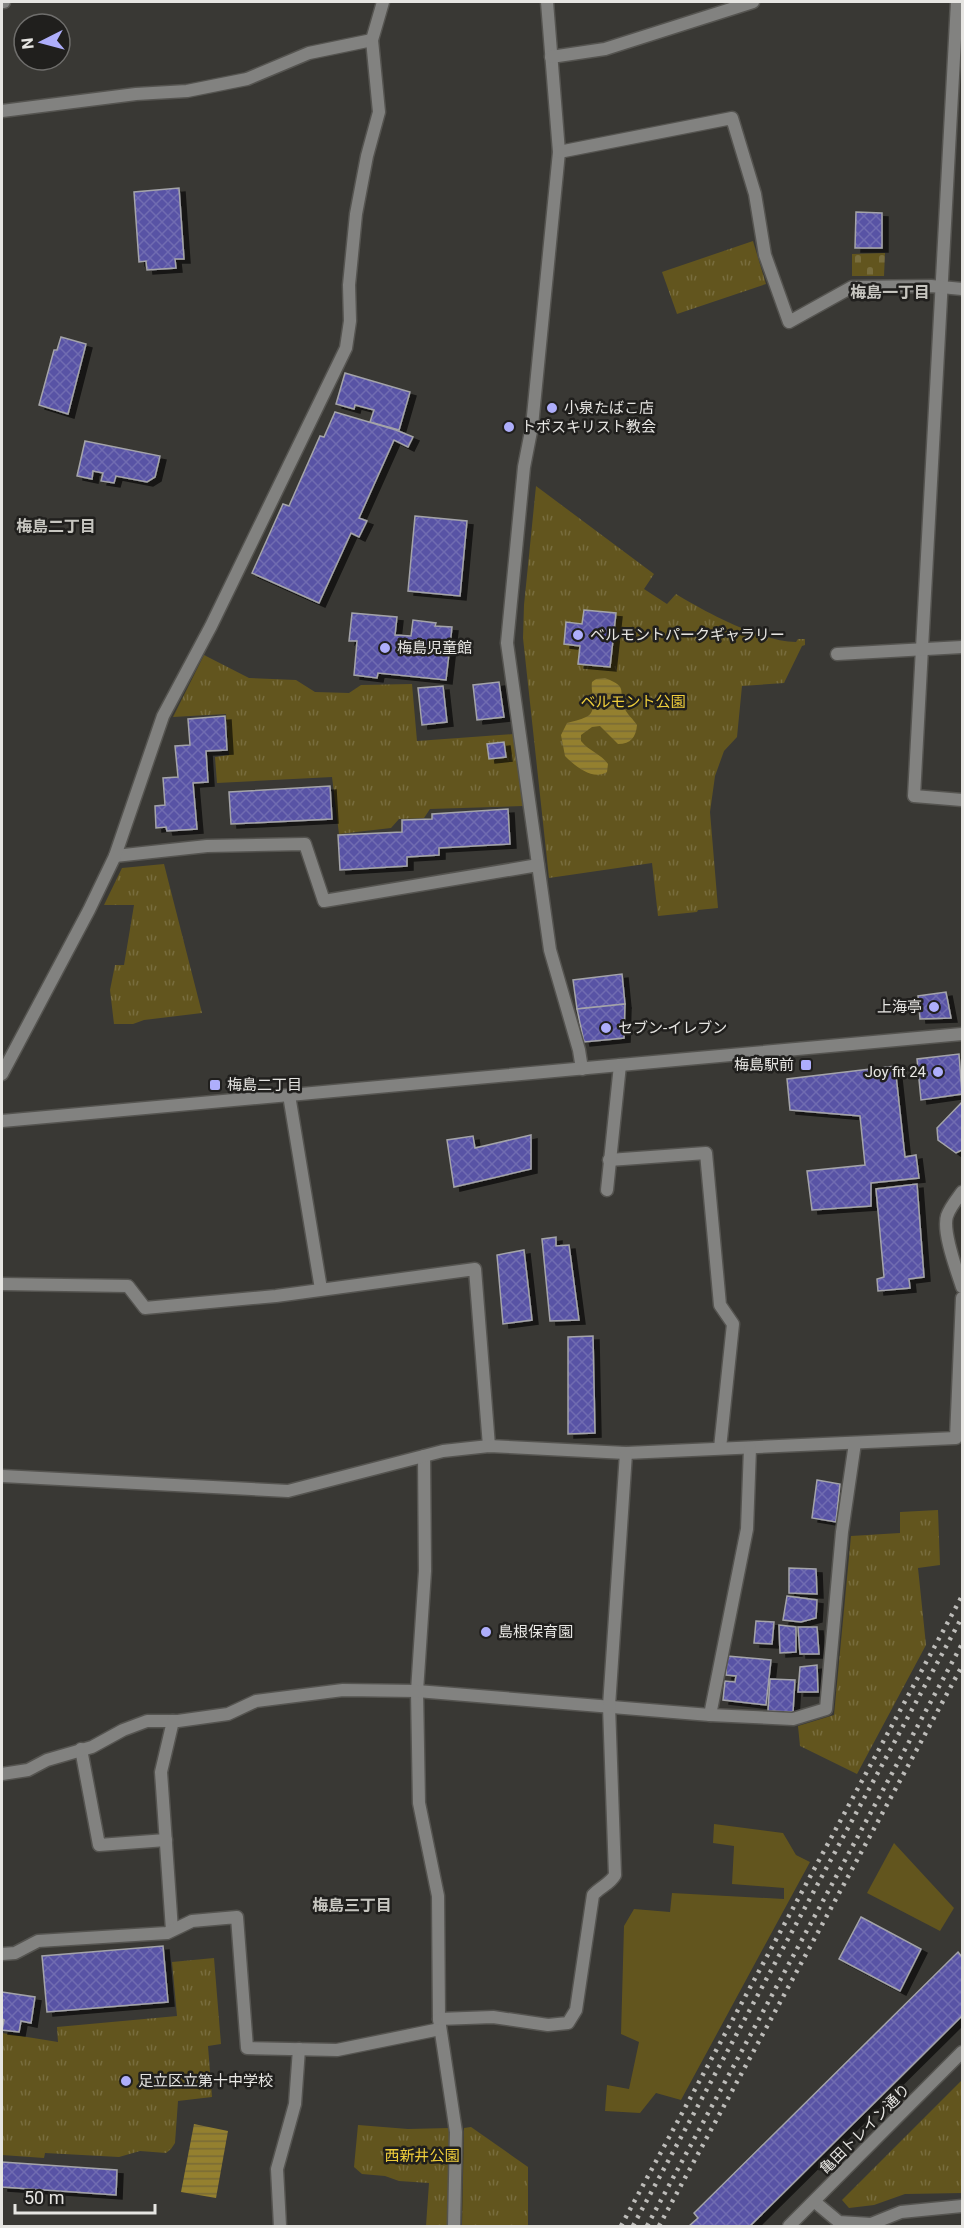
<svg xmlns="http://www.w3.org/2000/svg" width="964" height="2228" font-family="Roboto,'Noto Sans JP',sans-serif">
<defs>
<pattern id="cemetery-stones" width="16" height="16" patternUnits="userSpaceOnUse" patternTransform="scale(1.5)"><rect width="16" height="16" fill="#62551e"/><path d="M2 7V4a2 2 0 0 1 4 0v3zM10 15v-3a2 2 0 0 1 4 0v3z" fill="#786d3e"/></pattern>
<pattern id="park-tufts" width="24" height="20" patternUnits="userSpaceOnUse" patternTransform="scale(1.5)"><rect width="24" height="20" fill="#62551e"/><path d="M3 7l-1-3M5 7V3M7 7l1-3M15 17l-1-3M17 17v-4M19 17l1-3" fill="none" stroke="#786d3e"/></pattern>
<pattern id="water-rules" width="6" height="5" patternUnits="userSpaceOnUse" patternTransform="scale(1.5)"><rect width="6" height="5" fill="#94802f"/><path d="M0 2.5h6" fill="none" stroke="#786b36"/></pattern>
<pattern id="building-cross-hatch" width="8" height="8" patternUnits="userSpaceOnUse" patternTransform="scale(1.5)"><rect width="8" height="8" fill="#5853a5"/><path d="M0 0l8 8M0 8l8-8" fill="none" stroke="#706cb1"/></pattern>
<filter id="shadow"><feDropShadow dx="6" dy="4" stdDeviation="0" flood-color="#0009"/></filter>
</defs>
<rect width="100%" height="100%" fill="#393834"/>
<g fill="#62551e">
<path d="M 714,1824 L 783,1833 L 796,1855 L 810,1862 L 681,2100 L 656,2093 L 640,2113 L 605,2111 L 607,2085 L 629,2089 L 639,2042 L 621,2034 L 624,1926 L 634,1909 L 670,1912 L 672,1893 L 784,1899 L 784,1888 L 732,1884 L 734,1846 L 713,1843 Z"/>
<path d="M 894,1843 L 954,1908 L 940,1931 L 867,1893 Z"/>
</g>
<path fill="url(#cemetery-stones)" d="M 885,253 L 884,276 L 852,276 L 852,254 Z"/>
<g fill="url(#park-tufts)">
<path d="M 753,241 L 766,284 L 677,314 L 662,272 Z"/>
<path d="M 536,486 L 654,574 L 644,589 L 667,604 L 676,594 C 707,613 760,641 796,642 L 798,639 L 805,639 L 805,645 L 802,646 L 784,683 L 742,686 L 737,737 L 724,751 L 715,776 L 710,812 L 718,908 L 698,910 L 697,912 L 658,916 L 652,863 L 549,878 L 523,638 L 524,605 Z"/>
<path d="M 204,655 L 249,678 L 296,680 L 315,692 L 349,693 L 361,685 L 412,684 L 417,741 L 514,734 L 523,806 L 430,809 L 424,818 L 399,819 L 391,828 L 339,834 L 332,777 L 217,783 L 215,757 L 229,755 L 226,714 L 173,717 Z"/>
<path d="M 164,864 L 202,1013 L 144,1020 L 133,1024 L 114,1024 L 110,990 L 115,965 L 124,965 L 134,905 L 104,905 L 122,868 Z"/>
<path d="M 938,1510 L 940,1565 L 918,1568 L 926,1645 L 857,1774 L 800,1746 L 798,1726 L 834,1715 L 851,1536 L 900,1533 L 900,1512 Z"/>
<path d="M 214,1958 L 221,2044 L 208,2046 L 212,2097 L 178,2101 L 175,2143 L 171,2149 L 166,2153 L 140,2151 L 119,2157 L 45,2153 L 44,2158 L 2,2155 L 2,2033 L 58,2042 L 57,2027 L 177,2016 L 172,1962 Z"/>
<path d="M 962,2080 L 962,2193 L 905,2194 L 874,2205 L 849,2208 L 842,2200 Z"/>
<path d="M 358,2125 L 408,2129 L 450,2128 L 447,2226 L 426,2226 L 429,2183 L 399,2181 L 385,2176 L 362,2174 L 354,2167 Z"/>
<path d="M 471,2127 L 528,2167 L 528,2226 L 462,2226 L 464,2128 Z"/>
</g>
<g fill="url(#water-rules)">
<path d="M 605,678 C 631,688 616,691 625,709 C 627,714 633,719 637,725 C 636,737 631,744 618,744 L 600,726 L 592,727 L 581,735 L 581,741 C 589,751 601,754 608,764 L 607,772 C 593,781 575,766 565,756 L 561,735 L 567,723 C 573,721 580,720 586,717 C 599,711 590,693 592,682 L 596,679 Z"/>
<path d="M 194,2124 L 228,2131 L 216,2198 L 181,2192 Z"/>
</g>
<g fill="url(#building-cross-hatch)" stroke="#a4a4a9" stroke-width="1.5" filter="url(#shadow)">
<path d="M 179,188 L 184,259 L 175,259 L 176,268 L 147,270 L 146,261 L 139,262 L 134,192 Z"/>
<path d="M 856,212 L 882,213 L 882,248 L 855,248 Z"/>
<path d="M 61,337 L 86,344 L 68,414 L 39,405 L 54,350 L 57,350 Z"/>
<path d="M 345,373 L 410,392 L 399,430 L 370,422 L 374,410 L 355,405 L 354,409 L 336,404 Z"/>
<path d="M 335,412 L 396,430 L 413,437 L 408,447 L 394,440 L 359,518 L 367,521 L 359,537 L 351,533 L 319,603 L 252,573 L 283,504 L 289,506 L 320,436 L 324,437 Z"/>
<path d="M 85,441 L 160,456 L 155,477 L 147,482 L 116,476 L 114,483 L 101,481 L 103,473 L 93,471 L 92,479 L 77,476 Z"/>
<path d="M 415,516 L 467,521 L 460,596 L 408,591 Z"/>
<path d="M 584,610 L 616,613 L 610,667 L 578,664 L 580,646 L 564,644 L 566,622 L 582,624 Z"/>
<path d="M 352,613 L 397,617 L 395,635 L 411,636 L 413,620 L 436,623 L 435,626 L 452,627 L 446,680 L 378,673 L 377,678 L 354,675 L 357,641 L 349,641 Z"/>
<path d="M 499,682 L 504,717 L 477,720 L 473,685 Z"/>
<path d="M 443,686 L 447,722 L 422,725 L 418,688 Z"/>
<path d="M 225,716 L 227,750 L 206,751 L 208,782 L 193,783 L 197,829 L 167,831 L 166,827 L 156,828 L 155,806 L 165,805 L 163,778 L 178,777 L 175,746 L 190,745 L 188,719 Z"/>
<path d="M 504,742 L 506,757 L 489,759 L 487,744 Z"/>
<path d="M 330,786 L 332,819 L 231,824 L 229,792 Z"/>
<path d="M 508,809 L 510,844 L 439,848 L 439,855 L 407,857 L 407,866 L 340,870 L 338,835 L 402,832 L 402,820 L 432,819 L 432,814 Z"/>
<path d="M 622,974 L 625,1004 L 577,1009 L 573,980 Z"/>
<path d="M 946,992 L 951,1018 L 920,1019 L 918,996 Z"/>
<path d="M 625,1004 L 624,1038 L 584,1042 L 577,1009 Z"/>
<path d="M 959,1054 L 962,1094 L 921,1100 L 917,1059 Z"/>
<path d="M 895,1066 L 905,1157 L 916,1155 L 919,1178 L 871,1183 L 871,1206 L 812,1210 L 807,1171 L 865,1165 L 860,1116 L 790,1110 L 787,1079 Z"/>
<path d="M 962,1102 L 962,1150 L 956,1153 L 938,1140 L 937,1128 Z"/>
<path d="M 531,1135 L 531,1169 L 454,1187 L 447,1140 L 473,1136 L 475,1148 Z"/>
<path d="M 917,1184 L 924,1277 L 909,1279 L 910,1288 L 878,1291 L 877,1279 L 884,1277 L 876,1189 Z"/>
<path d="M 556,1237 L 556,1246 L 569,1245 L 579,1320 L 550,1321 L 542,1239 Z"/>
<path d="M 524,1250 L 532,1320 L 503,1324 L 497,1255 Z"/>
<path d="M 593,1336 L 595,1433 L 568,1434 L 568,1337 Z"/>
<path d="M 817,1480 L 840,1484 L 836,1522 L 812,1518 Z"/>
<path d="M 789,1568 L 816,1569 L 817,1594 L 789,1593 Z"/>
<path d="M 787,1596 L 817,1600 L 816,1618 L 801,1622 L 783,1620 Z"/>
<path d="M 756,1621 L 774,1622 L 772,1644 L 754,1643 Z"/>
<path d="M 779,1625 L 796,1627 L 796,1652 L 780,1653 Z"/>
<path d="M 798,1627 L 817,1627 L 819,1654 L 800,1654 Z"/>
<path d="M 727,1656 L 771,1660 L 766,1705 L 723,1700 L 725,1681 L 735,1682 L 736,1676 L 726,1675 Z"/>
<path d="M 817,1665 L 818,1692 L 798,1692 L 800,1667 Z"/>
<path d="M 770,1679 L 795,1680 L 793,1712 L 768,1711 Z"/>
<path d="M 861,1917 L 921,1949 L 900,1991 L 839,1959 Z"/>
<path d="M 163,1946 L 168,2002 L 47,2012 L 42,1956 Z"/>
<path d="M 958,1952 L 962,1957 L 962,2016 L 750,2226 L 689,2226 L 698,2218 L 694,2213 Z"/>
<path d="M 2,1992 L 35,1997 L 31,2023 L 21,2021 L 19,2032 L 2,2030 L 4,2020 L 2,2019 Z"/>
<path d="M 2,2162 L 117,2170 L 116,2195 L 2,2187 Z"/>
</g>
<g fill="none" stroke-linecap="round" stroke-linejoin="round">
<g stroke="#555450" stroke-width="15">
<g id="minor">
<path d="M 2,2 L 4,2"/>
<path d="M 547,2 L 559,152 L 532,426 L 524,467 L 507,643 L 550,950 L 579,1050 L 582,1069"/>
<path d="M 957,2 L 914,796 L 962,800"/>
<path d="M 551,57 L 605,49 L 753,2"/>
<path d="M 2,111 L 136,94 L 187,91 L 247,79 L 309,53 L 372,40"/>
<path d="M 559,152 L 732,118 L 755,194 L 765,255 L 789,322 L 852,287 L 931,286 L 962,289"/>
<path d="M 837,654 L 962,647"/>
<path d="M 115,856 L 207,846 L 305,844 L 324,901 L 538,865"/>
<path d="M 2,1074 L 89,910 L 115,856 L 163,716 L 211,626 L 346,348 L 350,321 L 349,285 L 356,214 L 367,156 L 379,112 L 372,40 L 383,2"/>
<path d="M 289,1095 L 321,1289"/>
<path d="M 609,1160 L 706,1153 L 720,1305 L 733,1324 L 720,1448"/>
<path d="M 607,1190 L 620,1065"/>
<path d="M 962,1192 C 957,1199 950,1207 947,1216 C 942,1232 957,1271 962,1287"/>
<path d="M 2,1284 L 128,1286 L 145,1308 L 276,1296 L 475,1269 L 489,1446"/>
<path d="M 424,1456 L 425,1571 L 417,1691 L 419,1803 L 438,1896 L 439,2019 L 456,2132 L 454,2226"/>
<path d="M 2,1476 L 288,1491 L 443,1451 L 489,1446 L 626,1453 L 956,1438 L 962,1298"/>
<path d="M 710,1715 L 747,1529 L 750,1448"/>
<path d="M 81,1749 L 99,1845 L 166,1840"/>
<path d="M 2,1774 L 28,1770 L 47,1760 L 92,1747 L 123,1730 L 147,1721 L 178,1721 L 228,1714 L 256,1701 L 343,1690 L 417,1691 L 710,1715 L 793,1719 L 826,1709 L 842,1532 L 855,1443"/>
<path d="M 172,1930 L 161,1772 L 173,1721"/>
<path d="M 2,1954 L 15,1953 L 38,1941 L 167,1933 L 192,1921 L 237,1917 L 247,2048 L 337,2050 L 440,2029"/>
<path d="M 439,2019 L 493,2017 L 548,2025 L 568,2023 L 576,2010 L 593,1895 C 600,1887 610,1884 615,1875 L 609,1706 L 626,1453"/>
<path d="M 815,2202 L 839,2222 L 871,2224 L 901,2212 L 962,2206"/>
<path d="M 280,2226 L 277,2169 L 295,2104 L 299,2049"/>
</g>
</g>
<g stroke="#555450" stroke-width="15">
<g id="tertiary">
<path d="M 2,1121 L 962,1034"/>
<path d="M 789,2226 L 962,2052"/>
</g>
</g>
<use href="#minor" stroke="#828280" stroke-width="12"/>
<use href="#tertiary" stroke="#828280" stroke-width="12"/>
<g stroke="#bdbcb9" stroke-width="4.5" stroke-dasharray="3 6" stroke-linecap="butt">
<path d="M 621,2226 L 962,1596"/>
<path d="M 633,2226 L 962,1617"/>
<path d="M 647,2226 L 962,1644"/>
<path d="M 659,2226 L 962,1666"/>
</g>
</g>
<g fill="#aeaefb" stroke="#201f1d" stroke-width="2">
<circle cx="552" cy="408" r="6"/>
<circle cx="509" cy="427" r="6"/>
<circle cx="578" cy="635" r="6"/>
<circle cx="385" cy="648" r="6"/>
<circle cx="934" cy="1007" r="6"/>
<circle cx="606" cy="1028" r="6"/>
<rect x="800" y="1059" width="12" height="12" rx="3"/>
<circle cx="938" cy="1072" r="6"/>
<rect x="209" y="1079" width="12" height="12" rx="3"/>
<circle cx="486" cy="1632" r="6"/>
<circle cx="126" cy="2081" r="6"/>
</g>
<g text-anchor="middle" stroke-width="5" stroke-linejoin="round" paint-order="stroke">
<g font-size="15" fill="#e6e5e2" stroke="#201f1d" text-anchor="start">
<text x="564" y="413">小泉たばこ店</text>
<text x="521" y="432">トポスキリスト教会</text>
<text x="590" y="640">ベルモントパークギャラリー</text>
<text x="397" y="653">梅島児童館</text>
<text x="922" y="1012" text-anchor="end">上海亭</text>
<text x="618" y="1033">セブン-イレブン</text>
<text x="794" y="1070" text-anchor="end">梅島駅前</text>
<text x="926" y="1077" text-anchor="end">Joy fit 24</text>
<text x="227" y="1090">梅島二丁目</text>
<text x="498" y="1637">島根保育園</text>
<text x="138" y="2086">足立区立第十中学校</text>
</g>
<g font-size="15" fill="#efce3b" stroke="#201f1d">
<text x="633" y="707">ベルモント公園</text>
<text x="422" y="2161">西新井公園</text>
</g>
<g font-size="15" fill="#e6e5e2" stroke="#201f1d">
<text transform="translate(865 2129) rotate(-45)" y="5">亀田トレイン通り</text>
</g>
<g font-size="16" font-weight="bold" fill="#c7c6c0" stroke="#201f1d">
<text x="890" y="298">梅島一丁目</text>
<text x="56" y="532">梅島二丁目</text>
<text x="352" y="1911">梅島三丁目</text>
</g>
</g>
<rect width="964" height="2228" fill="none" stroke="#e6e5e2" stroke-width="6"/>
<g transform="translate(42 42) rotate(264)"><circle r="28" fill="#201f1d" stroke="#6f6e6c" stroke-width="1.5"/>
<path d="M0-4.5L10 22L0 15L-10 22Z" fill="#aeaefb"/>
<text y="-9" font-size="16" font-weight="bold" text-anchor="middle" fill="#e6e5e2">N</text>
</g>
<path d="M15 2204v9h140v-9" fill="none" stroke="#e6e5e2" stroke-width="3"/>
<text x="24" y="2204" font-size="18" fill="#e6e5e2" stroke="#201f1d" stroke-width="4.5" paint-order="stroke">50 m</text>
</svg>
